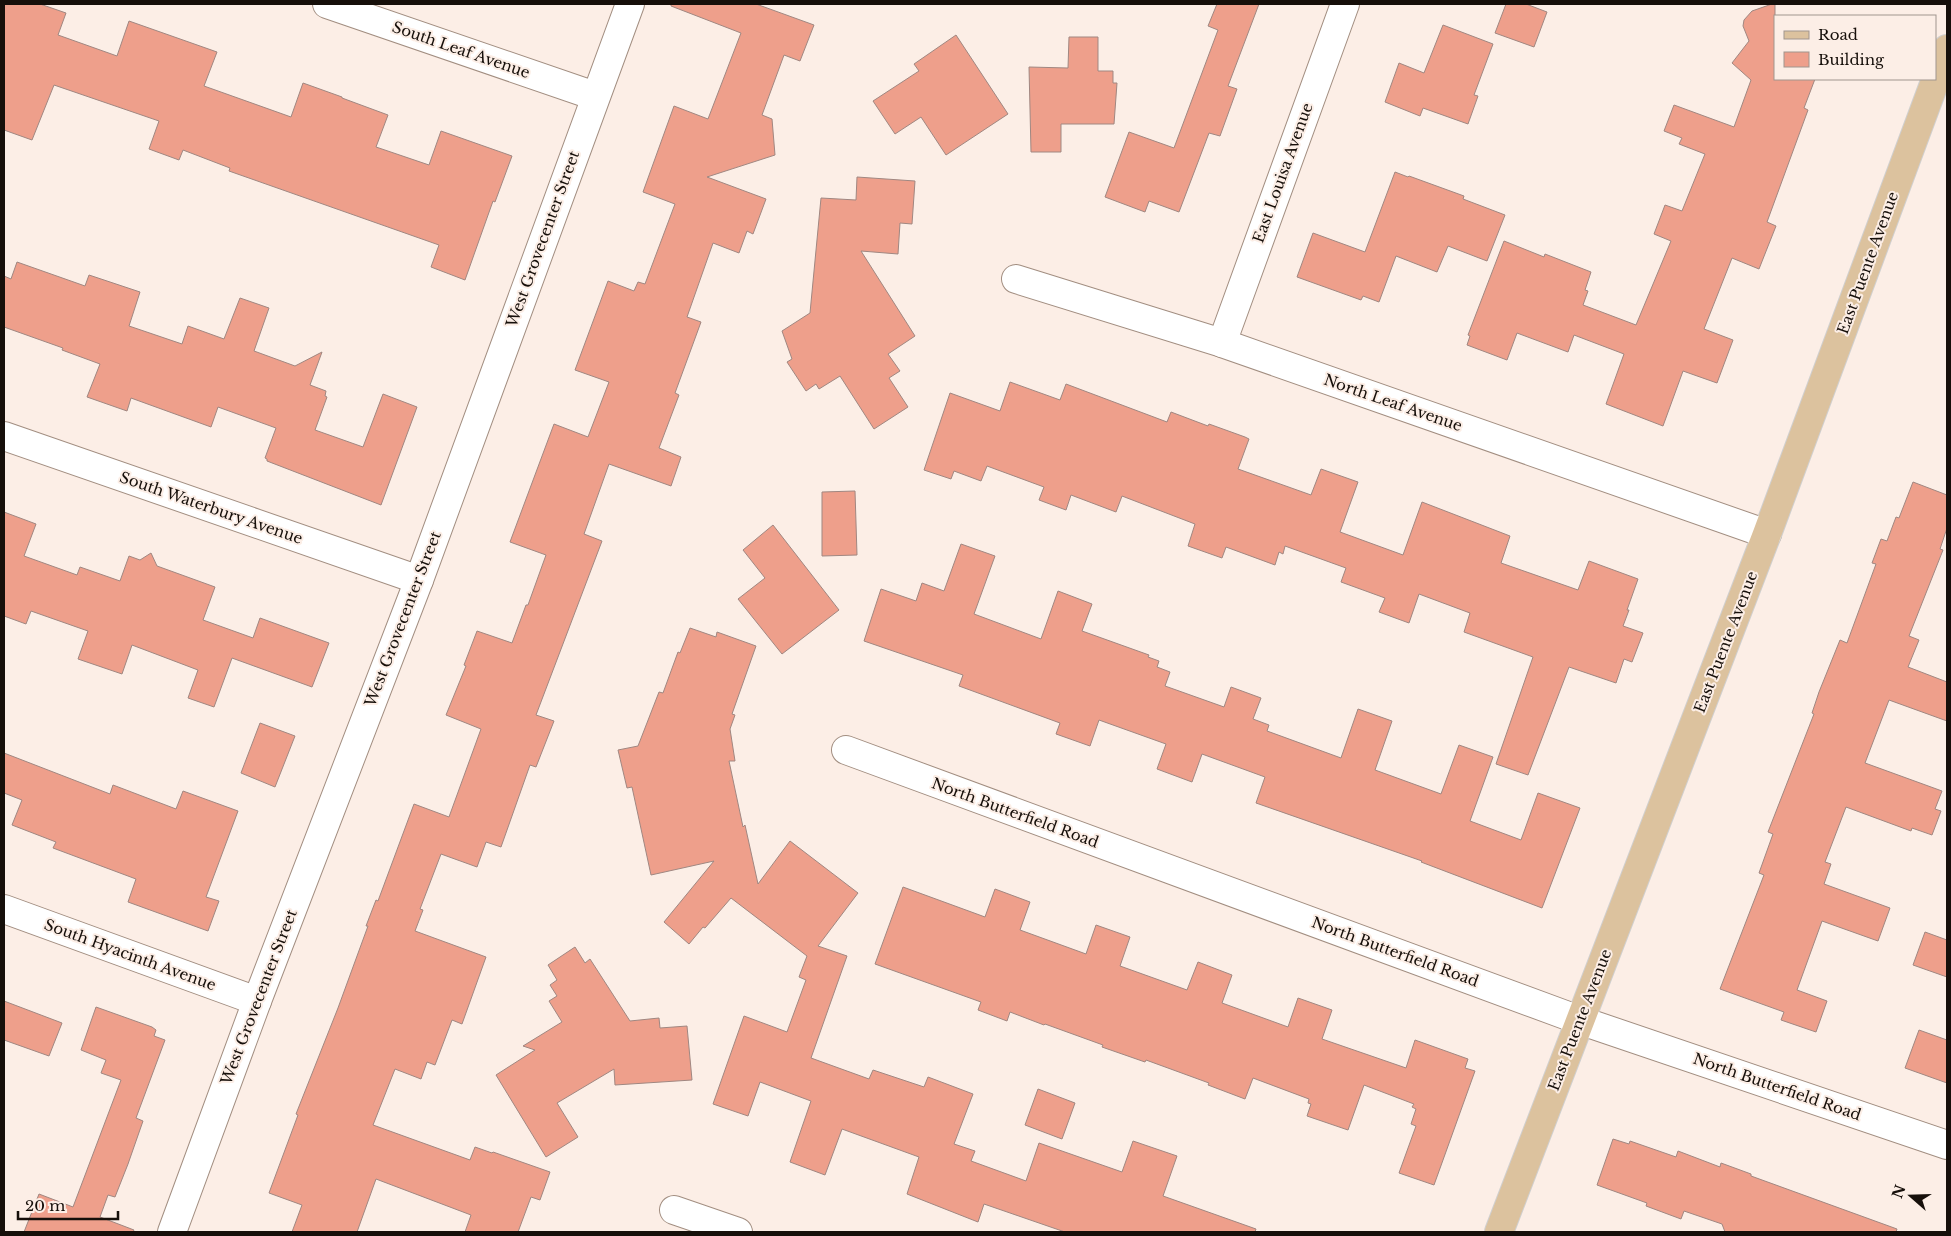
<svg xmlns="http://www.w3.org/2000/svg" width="1951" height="1236" font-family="'Libre Baskerville',serif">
<rect width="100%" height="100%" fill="#fceee6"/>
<g fill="#ee9f8b" stroke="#a08781">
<path d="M 4,4 L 40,4 L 66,13 L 58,35 L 117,56 L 129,21 L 217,52 L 204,86 L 291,117 L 303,83 L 342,97 L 342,98 L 388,115 L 376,147 L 429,165 L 441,131 L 512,156 L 495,202 L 493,201 L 465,280 L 431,267 L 439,245 L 229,171 L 230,168 L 183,150 L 179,160 L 149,149 L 159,121 L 54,85 L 32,140 L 4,130 Z"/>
<path d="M 671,4 L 756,4 L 814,25 L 800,61 L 784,55 L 762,115 L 772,119 L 775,155 L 707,177 L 766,199 L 753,234 L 747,231 L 739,253 L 713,243 L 687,317 L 701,322 L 675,393 L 679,395 L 659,448 L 681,457 L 671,486 L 609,464 L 584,534 L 602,541 L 536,715 L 554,721 L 536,767 L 530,765 L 501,847 L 486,842 L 477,867 L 441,854 L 420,909 L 423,910 L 415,931 L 486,957 L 462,1024 L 452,1020 L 435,1065 L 427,1062 L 421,1079 L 395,1069 L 373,1125 L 470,1160 L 475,1147 L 492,1153 L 493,1152 L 550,1172 L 540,1200 L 531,1197 L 518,1232 L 465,1232 L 471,1215 L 376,1179 L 357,1232 L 292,1232 L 302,1205 L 269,1193 L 298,1115 L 296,1114 L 338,1008 L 368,926 L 366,926 L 376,900 L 378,901 L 414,804 L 449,817 L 481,729 L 446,715 L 466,666 L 464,665 L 477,631 L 512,643 L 526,605 L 528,605 L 546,555 L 510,542 L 554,424 L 588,437 L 609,382 L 575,370 L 608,281 L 634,291 L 638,282 L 645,284 L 675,204 L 643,192 L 674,106 L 708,119 L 741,33 L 671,6 Z"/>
<path d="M 1217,4 L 1259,4 L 1228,86 L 1237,89 L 1220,136 L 1209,133 L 1179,212 L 1149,201 L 1145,212 L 1105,197 L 1129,132 L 1174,148 L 1218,30 L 1208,26 Z"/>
<path d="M 1506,4 L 1526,4 L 1547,12 L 1534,47 L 1495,33 Z"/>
<path d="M 1772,4 L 1775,4 L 1775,79 L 1815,79 L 1804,108 L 1808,110 L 1767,222 L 1776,226 L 1759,269 L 1732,258 L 1704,329 L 1733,340 L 1717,383 L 1683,371 L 1663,426 L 1606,404 L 1624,354 L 1574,335 L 1568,352 L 1517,333 L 1507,360 L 1467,345 L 1470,336 L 1468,335 L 1504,241 L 1544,257 L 1545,254 L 1591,272 L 1585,290 L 1588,291 L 1583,305 L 1636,325 L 1671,241 L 1654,234 L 1665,205 L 1682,211 L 1705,154 L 1679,144 L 1682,138 L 1664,131 L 1674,105 L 1734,127 L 1751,80 L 1732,63 L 1749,41 L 1743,26 L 1744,20 L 1752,11 Z"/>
<path d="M 1443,25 L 1493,44 L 1474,95 L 1478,96 L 1468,124 L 1423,108 L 1420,116 L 1385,102 L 1399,63 L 1424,73 Z"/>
<path d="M 956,35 L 1008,114 L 946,155 L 921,117 L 895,134 L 873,101 L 919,71 L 914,64 Z"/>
<path d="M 1069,37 L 1098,37 L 1098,71 L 1113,71 L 1113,83 L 1117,83 L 1114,124 L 1061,124 L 1061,152 L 1031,152 L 1029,67 L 1068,68 Z"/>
<path d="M 1395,172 L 1408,177 L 1409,176 L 1464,196 L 1463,199 L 1505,215 L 1487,261 L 1448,246 L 1437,272 L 1396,256 L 1379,302 L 1363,296 L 1361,300 L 1297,277 L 1313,233 L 1365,252 Z"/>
<path d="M 857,177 L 915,181 L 912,224 L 900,223 L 898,254 L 861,251 L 915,336 L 888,354 L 900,371 L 889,378 L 908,407 L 874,429 L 840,376 L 819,389 L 816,384 L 806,391 L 787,362 L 792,359 L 782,331 L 810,313 L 821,198 L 856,200 Z"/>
<path d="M 17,262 L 85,286 L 89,275 L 140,292 L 129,326 L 182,344 L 188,326 L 224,339 L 240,298 L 269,308 L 254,351 L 295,366 L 322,352 L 310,385 L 326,391 L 325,396 L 327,397 L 315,430 L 363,447 L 383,394 L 417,407 L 381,505 L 267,461 L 267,459 L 265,458 L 276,428 L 218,407 L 211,427 L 131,398 L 127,411 L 87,397 L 100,364 L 62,350 L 63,348 L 4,327 L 4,276 L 11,279 Z"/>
<path d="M 1010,382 L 1060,400 L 1066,384 L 1167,422 L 1171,412 L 1208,426 L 1209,424 L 1245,437 L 1249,439 L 1238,469 L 1311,495 L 1321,469 L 1358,482 L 1340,532 L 1403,555 L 1422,502 L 1510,536 L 1501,563 L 1578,590 L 1589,561 L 1638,579 L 1627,610 L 1629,610 L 1623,626 L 1643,633 L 1632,662 L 1624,659 L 1616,683 L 1569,667 L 1528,775 L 1496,764 L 1533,657 L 1464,632 L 1470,613 L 1419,594 L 1409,623 L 1379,612 L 1385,598 L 1341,582 L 1346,568 L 1285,546 L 1283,554 L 1279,552 L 1275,565 L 1226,547 L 1222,558 L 1188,546 L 1195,524 L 1122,496 L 1116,512 L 1071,495 L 1066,510 L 1039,500 L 1044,487 L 987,466 L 981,481 L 954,471 L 951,479 L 924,470 L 950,393 L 1000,411 Z"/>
<path d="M 1913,482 L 1947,495 L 1947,528 L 1940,549 L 1943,550 L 1909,636 L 1919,640 L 1908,667 L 1947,682 L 1947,721 L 1889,700 L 1865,763 L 1942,791 L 1935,809 L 1941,811 L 1932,835 L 1912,828 L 1911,831 L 1846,807 L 1825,862 L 1831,864 L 1824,884 L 1890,908 L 1878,941 L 1822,921 L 1797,990 L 1827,1001 L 1816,1032 L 1781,1020 L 1784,1012 L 1720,989 L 1764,875 L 1759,873 L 1773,834 L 1768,832 L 1814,714 L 1812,713 L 1819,692 L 1840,640 L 1847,643 L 1876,564 L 1872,563 L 1881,539 L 1887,541 L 1896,517 L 1899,518 Z"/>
<path d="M 855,491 L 857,555 L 822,556 L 822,492 Z"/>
<path d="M 4,512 L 36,524 L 24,556 L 77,575 L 80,567 L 120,581 L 129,556 L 140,560 L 151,553 L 157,566 L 215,587 L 203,620 L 253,638 L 260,618 L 329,643 L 312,687 L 232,658 L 214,707 L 188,698 L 198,670 L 132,645 L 122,674 L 78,659 L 88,631 L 31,611 L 26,624 L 4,616 Z"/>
<path d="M 773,525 L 839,610 L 782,654 L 738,599 L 765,578 L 743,550 Z"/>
<path d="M 961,544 L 995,556 L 974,614 L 1041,639 L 1058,591 L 1092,604 L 1082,631 L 1149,655 L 1148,657 L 1159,661 L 1157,667 L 1170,672 L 1165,686 L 1224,707 L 1231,687 L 1261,698 L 1253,719 L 1269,725 L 1267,731 L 1341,758 L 1358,709 L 1392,721 L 1375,770 L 1441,794 L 1459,745 L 1493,757 L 1470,821 L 1521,840 L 1538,793 L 1580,808 L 1542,908 L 1421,862 L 1422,861 L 1256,803 L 1265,777 L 1202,754 L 1192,782 L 1157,769 L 1166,744 L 1099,720 L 1090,746 L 1056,734 L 1060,723 L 959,686 L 963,675 L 864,641 L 881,589 L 916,601 L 922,583 L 944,591 Z"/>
<path d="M 690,628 L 716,637 L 717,632 L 756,646 L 732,714 L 735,715 L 730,729 L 735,761 L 729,761 L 743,827 L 745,825 L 758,884 L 790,841 L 858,893 L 818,946 L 847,956 L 811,1058 L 869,1079 L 873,1070 L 924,1087 L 928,1077 L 973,1094 L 954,1144 L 975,1151 L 971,1161 L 1026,1181 L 1039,1143 L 1122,1172 L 1133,1141 L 1177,1156 L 1163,1196 L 1256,1229 L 1255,1232 L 1065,1232 L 984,1204 L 978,1222 L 907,1194 L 919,1157 L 842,1129 L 825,1175 L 790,1162 L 811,1101 L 760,1082 L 748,1116 L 713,1104 L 744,1016 L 787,1032 L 806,980 L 799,977 L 807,956 L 731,898 L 705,928 L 703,927 L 689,944 L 664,922 L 714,861 L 651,875 L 632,787 L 627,788 L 618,750 L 638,746 L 659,692 L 663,693 L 678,652 L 680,653 Z"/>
<path d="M 260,723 L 295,736 L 275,787 L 241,773 Z"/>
<path d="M 4,753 L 110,794 L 113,785 L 176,809 L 183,791 L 238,811 L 206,897 L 219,901 L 208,931 L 128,902 L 136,879 L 53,848 L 56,842 L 12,825 L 22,800 L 4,793 Z"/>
<path d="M 903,887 L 985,917 L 995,889 L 1030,902 L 1020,930 L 1086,954 L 1096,925 L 1130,937 L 1120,966 L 1187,990 L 1198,962 L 1232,975 L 1222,1003 L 1288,1027 L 1298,998 L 1332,1010 L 1322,1039 L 1406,1068 L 1415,1040 L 1468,1059 L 1465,1068 L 1475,1071 L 1434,1185 L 1399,1173 L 1416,1126 L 1411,1124 L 1416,1109 L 1412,1107 L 1414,1104 L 1364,1085 L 1348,1130 L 1307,1116 L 1311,1104 L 1308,1103 L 1309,1099 L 1253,1078 L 1245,1099 L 1208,1085 L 1209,1083 L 1146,1060 L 1145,1062 L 1102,1047 L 1103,1045 L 1045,1024 L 1044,1025 L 1010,1012 L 1007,1021 L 978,1010 L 981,1002 L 875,964 Z"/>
<path d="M 1925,932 L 1947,940 L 1947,977 L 1913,965 Z"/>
<path d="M 575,947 L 585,963 L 590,959 L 630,1021 L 659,1018 L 660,1028 L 687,1026 L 692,1080 L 615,1085 L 614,1069 L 557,1103 L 578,1137 L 546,1157 L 496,1075 L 535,1050 L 523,1046 L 562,1022 L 549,1001 L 557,996 L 550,985 L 557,980 L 548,965 Z"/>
<path d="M 4,1001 L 62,1023 L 49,1056 L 4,1040 Z"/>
<path d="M 96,1007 L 152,1027 L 156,1030 L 154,1036 L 165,1040 L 136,1118 L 143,1121 L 128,1164 L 115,1197 L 108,1195 L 100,1217 L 134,1230 L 133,1232 L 24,1232 L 39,1194 L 73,1207 L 121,1080 L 101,1073 L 106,1060 L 81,1050 Z"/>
<path d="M 1919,1030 L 1947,1040 L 1947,1083 L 1905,1068 Z"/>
<path d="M 1038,1089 L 1075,1103 L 1062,1139 L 1025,1125 Z"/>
<path d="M 1613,1139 L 1629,1144 L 1630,1141 L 1676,1157 L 1678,1151 L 1720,1167 L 1721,1163 L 1751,1174 L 1751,1176 L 1897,1229 L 1896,1232 L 1725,1232 L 1722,1224 L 1684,1211 L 1681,1219 L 1646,1206 L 1647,1203 L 1597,1185 Z"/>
</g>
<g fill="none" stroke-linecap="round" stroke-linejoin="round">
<g stroke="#a28e81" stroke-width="30">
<g id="minor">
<path d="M 327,4 L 595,96"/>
<path d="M 1016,279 L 1222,343 L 1767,534"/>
<path d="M 1222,343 L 1345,4"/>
<path d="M 4,436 L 419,580"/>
<path d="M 846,750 L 1579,1020 L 1947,1145"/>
<path d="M 4,909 L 257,1001"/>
<path d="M 674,1210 L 738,1232"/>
<path d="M 172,1232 L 257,1001 L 419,580 L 630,4"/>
</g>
</g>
<g stroke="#d0cfce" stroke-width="30">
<path id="major" d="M 1499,1232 L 1767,534 L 1947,49"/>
</g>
<use href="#minor" stroke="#fff" stroke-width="28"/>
<use href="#major" stroke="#dcc29e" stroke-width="28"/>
</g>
<g text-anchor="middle" stroke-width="4" stroke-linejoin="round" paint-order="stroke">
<g font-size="15" fill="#160f0a" stroke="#fceee6">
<text transform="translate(461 50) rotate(19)" y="5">South Leaf Avenue</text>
<text transform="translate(1283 173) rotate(-70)" y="5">East Louisa Avenue</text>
<text transform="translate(543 239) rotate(-70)" y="5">West Grovecenter Street</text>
<text transform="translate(1868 263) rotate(-70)" y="5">East Puente Avenue</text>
<text transform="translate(1393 403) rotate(19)" y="5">North Leaf Avenue</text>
<text transform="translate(211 508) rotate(19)" y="5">South Waterbury Avenue</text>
<text transform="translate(403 619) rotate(-69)" y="5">West Grovecenter Street</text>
<text transform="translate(1726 642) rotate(-69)" y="5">East Puente Avenue</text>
<text transform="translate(1015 813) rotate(20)" y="5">North Butterfield Road</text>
<text transform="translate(1395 952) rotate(20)" y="5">North Butterfield Road</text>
<text transform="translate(130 955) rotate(20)" y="5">South Hyacinth Avenue</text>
<text transform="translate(259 997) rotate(-69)" y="5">West Grovecenter Street</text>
<text transform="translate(1580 1020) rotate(-69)" y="5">East Puente Avenue</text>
<text transform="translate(1777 1087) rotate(19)" y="5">North Butterfield Road</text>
</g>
</g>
<rect width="1951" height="1236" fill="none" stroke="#160f0a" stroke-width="10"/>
<rect x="1774" y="15" width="162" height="65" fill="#fceee6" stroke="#a0958e"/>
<rect x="1784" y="31" width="25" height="8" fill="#dcc29e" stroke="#a0958e"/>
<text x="1818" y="40" font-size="15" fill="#160f0a">Road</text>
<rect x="1784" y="52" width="25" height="15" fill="#ee9f8b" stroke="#a0958e"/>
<text x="1818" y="65" font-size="15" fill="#160f0a">Building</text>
<g transform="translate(1911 1196) rotate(290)" stroke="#fceee6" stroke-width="4" paint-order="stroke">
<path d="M0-4L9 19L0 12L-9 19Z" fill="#160f0a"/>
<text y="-8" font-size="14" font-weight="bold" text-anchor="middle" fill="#160f0a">N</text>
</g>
<path d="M18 1211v8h100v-8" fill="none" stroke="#160f0a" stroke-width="2.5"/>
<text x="25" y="1211" font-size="15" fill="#160f0a" stroke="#fceee6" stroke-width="4" paint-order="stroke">20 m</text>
</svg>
